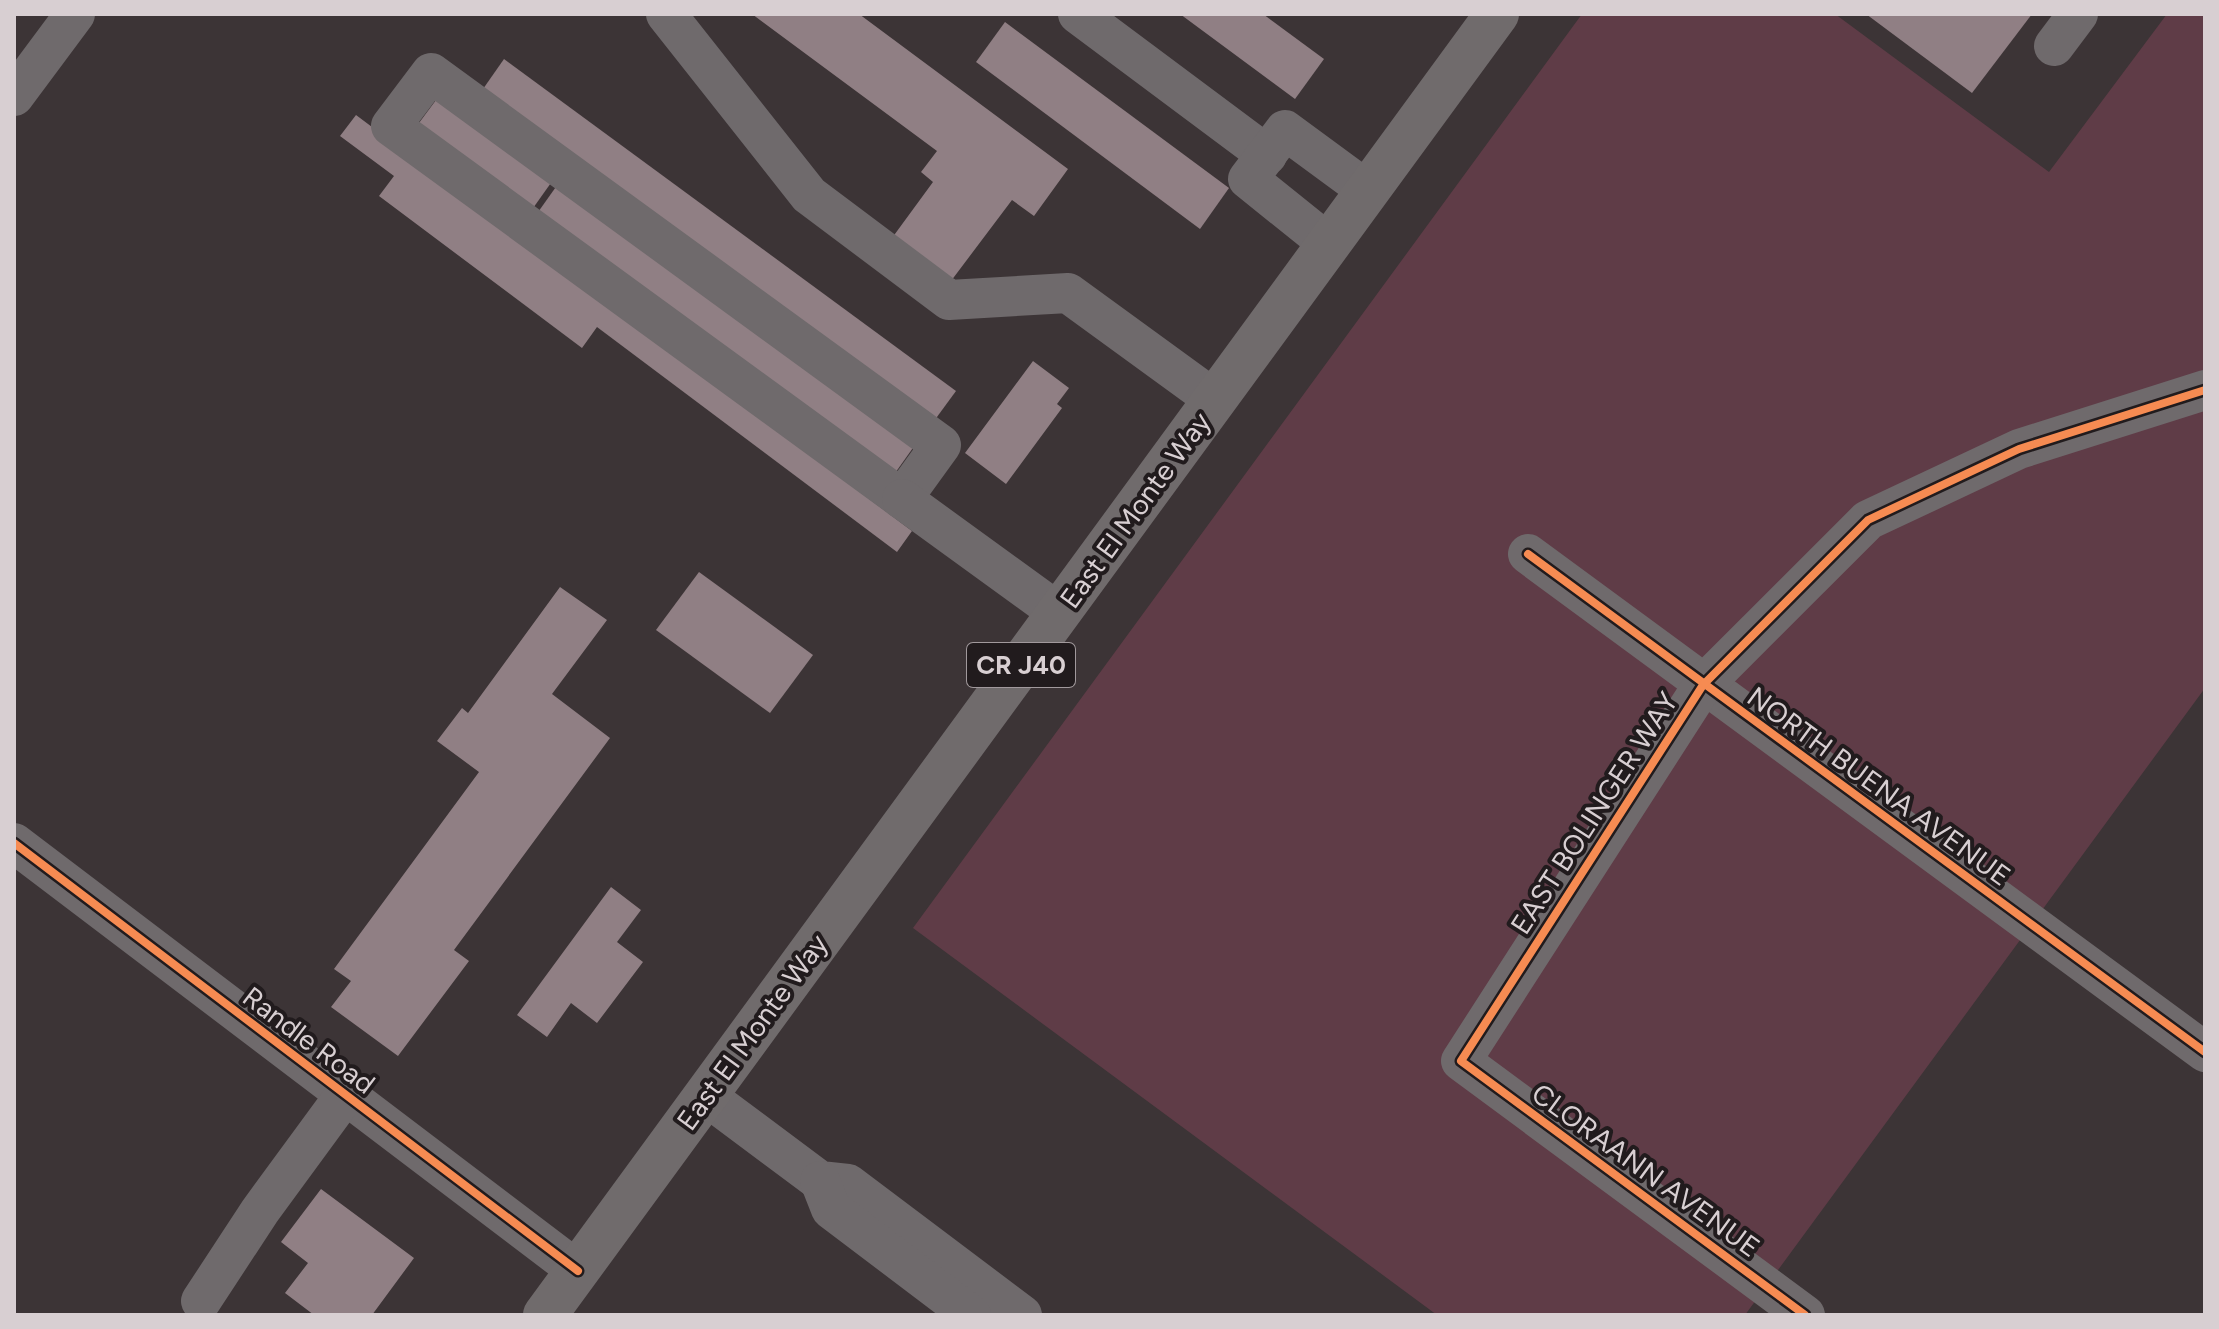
<svg xmlns="http://www.w3.org/2000/svg" width="2219" height="1329" font-family="Figtree,sans-serif">
<rect width="100%" height="100%" fill="#3c3436"/>
<path fill="#5f3c47" d="M 1582,14 L 1835,14 L 2049,172 L 2167,14 L 2205,14 L 2205,688 L 1745,1315 L 1437,1315 L 913,928 Z"/>
<g fill="#907f84">
<path d="M 752,14 L 859,14 L 1068,169 L 1034,216 L 1012,200 L 951,281 L 892,238 L 933,182 L 921,172 L 937,151 Z"/>
<path d="M 1180,14 L 1263,14 L 1324,59 L 1295,99 Z"/>
<path d="M 1866,14 L 2032,14 L 1972,93 Z"/>
<path d="M 1005,22 L 1229,188 L 1200,229 L 976,62 Z"/>
<path d="M 504,59 L 956,391 L 934,421 L 483,89 Z"/>
<path d="M 439,96 L 553,180 L 531,211 L 416,127 Z"/>
<path d="M 356,115 L 912,531 L 897,552 L 597,327 L 582,348 L 379,196 L 394,176 L 340,136 Z"/>
<path d="M 558,184 L 915,445 L 893,476 L 536,215 Z"/>
<path d="M 1033,361 L 1069,388 L 1057,404 L 1062,408 L 1006,484 L 965,453 Z"/>
<path d="M 699,572 L 813,655 L 770,713 L 656,630 Z"/>
<path d="M 560,587 L 607,620 L 552,694 L 610,738 L 454,950 L 469,961 L 398,1056 L 331,1007 L 351,981 L 334,969 L 479,772 L 437,741 L 462,708 L 468,713 Z"/>
<path d="M 611,887 L 641,910 L 617,942 L 643,962 L 597,1023 L 571,1003 L 547,1037 L 517,1015 Z"/>
<path d="M 321,1189 L 414,1258 L 372,1315 L 314,1315 L 285,1293 L 308,1263 L 281,1242 Z"/>
</g>
<g fill="none" stroke-linecap="round" stroke-linejoin="round">
<g stroke="#6f6a6c" stroke-width="40">
<path d="M 666,14 L 809,195 L 949,300 L 1068,293 L 1215,400"/>
<path d="M 1078,14 L 1267,155"/>
<path d="M 2054,46 L 2078,14"/>
<path d="M 431,73 L 941,445 L 902,499 L 391,126 Z"/>
<path d="M 14,96 L 75,14"/>
<path d="M 1329,244 L 1248,179 L 1285,130 L 1368,191"/>
<path d="M 902,499 L 1059,613"/>
<path d="M 1528,554 L 2205,1052"/>
<path d="M 14,843 L 578,1271"/>
<path d="M 706,1096 L 820,1181 L 848,1184 L 1022,1315"/>
<path d="M 820,1181 L 831,1209 L 971,1315"/>
<path d="M 201,1301 L 260,1211 L 345,1095"/>
<path d="M 1805,1315 L 1461,1061 L 1703,685 L 1868,520 L 2019,449 L 2205,390"/>
</g>
<path stroke="#706b6c" stroke-width="44" d="M 545,1315 L 1497,14"/>
<g stroke="#211b1d" stroke-width="13">
<g id="cycleway">
<path d="M 1528,554 L 2205,1052"/>
<path d="M 14,843 L 578,1271"/>
<path d="M 1805,1315 L 1461,1061 L 1703,685 L 1868,520 L 2019,449 L 2205,390"/>
</g>
</g>
<use href="#cycleway" stroke="#f68b52" stroke-width="8"/>
</g>
<g text-anchor="middle" stroke-width="8" stroke-linejoin="round" paint-order="stroke">
<rect fill="#211b1d" stroke="#a1999c" stroke-width="2" x="967" y="643" width="108" height="44" rx="6"/>
<g font-size="26" font-weight="bold" fill="#d8cfd2">
<text x="1021" y="674">CR J40</text>
</g>
<g font-size="28" fill="#d8cfd2" stroke="#211b1d">
<text transform="translate(1135 510) rotate(-54)" y="10">East El Monte Way</text>
<text transform="translate(1879 786) rotate(36)" y="10">NORTH BUENA AVENUE</text>
<text transform="translate(1594 813) rotate(-57)" y="10">EAST BOLINGER WAY</text>
<text transform="translate(752 1032) rotate(-54)" y="10">East El Monte Way</text>
<text transform="translate(309 1040) rotate(37)" y="10">Randle Road</text>
<text transform="translate(1646 1170) rotate(36)" y="10">CLORAANN AVENUE</text>
</g>
</g>
<rect width="2219" height="1329" fill="none" stroke="#d8cfd2" stroke-width="32"/>
</svg>
